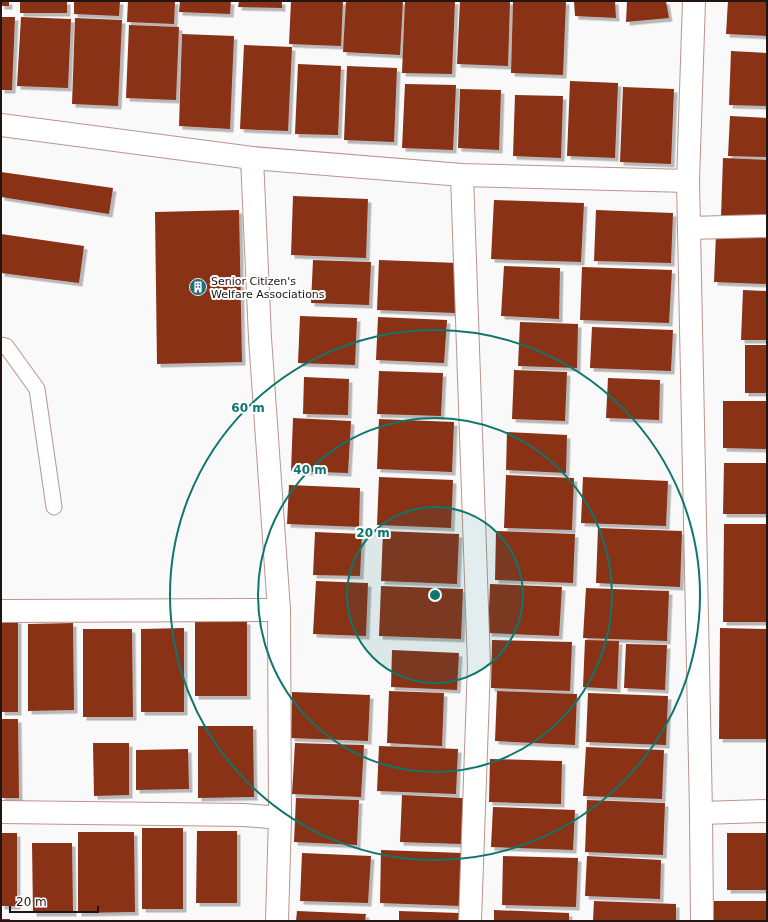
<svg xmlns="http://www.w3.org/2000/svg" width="768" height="922" font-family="'DejaVu Sans',sans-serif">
<defs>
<filter id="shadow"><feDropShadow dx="3.5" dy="3.5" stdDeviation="0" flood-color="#0004"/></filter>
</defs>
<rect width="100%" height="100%" fill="#f9f9f9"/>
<g fill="#893019" filter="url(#shadow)">
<rect x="1" y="1" width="8" height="5"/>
<rect x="20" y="1" width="47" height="12"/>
<path d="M 74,1 L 120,1 L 119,16 L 74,14 Z"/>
<path d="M 128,1 L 175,1 L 174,24 L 127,22 Z"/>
<path d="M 180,1 L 231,1 L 230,14 L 179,12 Z"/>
<path d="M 239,1 L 282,1 L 282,8 L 238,7 Z"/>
<path d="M 291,1 L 343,1 L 341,46 L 289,44 Z"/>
<path d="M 346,1 L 403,1 L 400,55 L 343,52 Z"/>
<path d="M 405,1 L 455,1 L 452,74 L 402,73 Z"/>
<path d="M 460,1 L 510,1 L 508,66 L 457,64 Z"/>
<path d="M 513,1 L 566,1 L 563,75 L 511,73 Z"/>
<path d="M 574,1 L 615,1 L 616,18 L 575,16 Z"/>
<path d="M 627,1 L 666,1 L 669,18 L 626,22 Z"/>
<path d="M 728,1 L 767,1 L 767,36 L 726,34 Z"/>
<path d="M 1,17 L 15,17 L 12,90 L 1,90 Z"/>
<path d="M 21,17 L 71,19 L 68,88 L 17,86 Z"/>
<path d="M 75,18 L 122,20 L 118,106 L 72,104 Z"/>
<path d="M 129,25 L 179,27 L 176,100 L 126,98 Z"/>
<path d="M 182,34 L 234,36 L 230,129 L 179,126 Z"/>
<path d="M 244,45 L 292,47 L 288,131 L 240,129 Z"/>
<path d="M 731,51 L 767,53 L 767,106 L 729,105 Z"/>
<path d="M 298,64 L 341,66 L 338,135 L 295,134 Z"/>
<path d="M 347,66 L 397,68 L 394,142 L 344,140 Z"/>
<path d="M 570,81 L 618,83 L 615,158 L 567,156 Z"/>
<path d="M 405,84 L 456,85 L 453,150 L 402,148 Z"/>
<path d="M 623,87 L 674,89 L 671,164 L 620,162 Z"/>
<path d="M 460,89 L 501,90 L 499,150 L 458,148 Z"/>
<path d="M 515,95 L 563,96 L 561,158 L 513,156 Z"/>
<path d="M 730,116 L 767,118 L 767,157 L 728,156 Z"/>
<path d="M 723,158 L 767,160 L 767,219 L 721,217 Z"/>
<path d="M 1,172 L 113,188 L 109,214 L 1,197 Z"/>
<path d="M 293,196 L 368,199 L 366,258 L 291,255 Z"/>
<path d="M 494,200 L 584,203 L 581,262 L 491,259 Z"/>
<path d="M 239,210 L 242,362 L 157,364 L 155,212 Z"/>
<path d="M 596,210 L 673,213 L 671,263 L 594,261 Z"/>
<path d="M 1,234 L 84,246 L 79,283 L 1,273 Z"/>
<path d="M 716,234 L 767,236 L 767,284 L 714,282 Z"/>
<path d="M 313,260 L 371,262 L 369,305 L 311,303 Z"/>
<path d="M 379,260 L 458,263 L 455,313 L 377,310 Z"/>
<path d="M 504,266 L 560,268 L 559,319 L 501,316 Z"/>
<path d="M 582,267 L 672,270 L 669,323 L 580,320 Z"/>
<path d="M 743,290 L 767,291 L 767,340 L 741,340 Z"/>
<path d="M 300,316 L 357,318 L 355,365 L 298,363 Z"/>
<path d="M 378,317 L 447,320 L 444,363 L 376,360 Z"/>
<path d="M 520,322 L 578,324 L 577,368 L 518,366 Z"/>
<path d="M 592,327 L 673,330 L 671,371 L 590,368 Z"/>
<rect x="745" y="345" width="22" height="48"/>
<path d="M 514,370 L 567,372 L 565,421 L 512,419 Z"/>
<path d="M 379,371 L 443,373 L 441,416 L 377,414 Z"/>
<path d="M 304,377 L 349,379 L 348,415 L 303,414 Z"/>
<path d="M 608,378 L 660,380 L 659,420 L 606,418 Z"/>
<path d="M 723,401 L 767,401 L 767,449 L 723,448 Z"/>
<path d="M 293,418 L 351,421 L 348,473 L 291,471 Z"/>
<path d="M 379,419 L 454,422 L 452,472 L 377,469 Z"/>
<path d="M 507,432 L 567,435 L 566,473 L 506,470 Z"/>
<path d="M 724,463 L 767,463 L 767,514 L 723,514 Z"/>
<path d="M 506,475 L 574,478 L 572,530 L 504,528 Z"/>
<path d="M 379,477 L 453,480 L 451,528 L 377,525 Z"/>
<path d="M 583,477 L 668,481 L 666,526 L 581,523 Z"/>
<path d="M 289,485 L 360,488 L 359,527 L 287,524 Z"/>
<path d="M 724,524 L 767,524 L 767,622 L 723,622 Z"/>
<path d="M 598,528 L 682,531 L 680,587 L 596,583 Z"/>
<path d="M 383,531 L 459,534 L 457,584 L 381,581 Z"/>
<path d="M 496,531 L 575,534 L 573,583 L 495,580 Z"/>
<path d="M 315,532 L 362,534 L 360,576 L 313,575 Z"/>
<path d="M 316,581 L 368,583 L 366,636 L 313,634 Z"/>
<path d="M 490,584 L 562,587 L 559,636 L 488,633 Z"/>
<path d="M 381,586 L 463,589 L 461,639 L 379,636 Z"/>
<path d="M 586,588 L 669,591 L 667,641 L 583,638 Z"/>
<path d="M 18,620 L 18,712 L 1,712 L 1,621 Z"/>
<rect x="195" y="621" width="52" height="75"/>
<path d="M 73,623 L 74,710 L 28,711 L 28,624 Z"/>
<path d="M 184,628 L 184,712 L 141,712 L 141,629 Z"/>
<path d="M 720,628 L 767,629 L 767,739 L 719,739 Z"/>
<path d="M 83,629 L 132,629 L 133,717 L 83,717 Z"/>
<path d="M 492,640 L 572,642 L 570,691 L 491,688 Z"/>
<path d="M 585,640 L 619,641 L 617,689 L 583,687 Z"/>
<path d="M 626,644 L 667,645 L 665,690 L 624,688 Z"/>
<path d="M 392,650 L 459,653 L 457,690 L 391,687 Z"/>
<path d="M 389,691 L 444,693 L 442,746 L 387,743 Z"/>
<path d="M 497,691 L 577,694 L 575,745 L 495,741 Z"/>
<path d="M 292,692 L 370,695 L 368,741 L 291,738 Z"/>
<path d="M 588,693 L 668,696 L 666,745 L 586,742 Z"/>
<path d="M 1,719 L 18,719 L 19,798 L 1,798 Z"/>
<path d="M 198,726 L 253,726 L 254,797 L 198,798 Z"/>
<path d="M 93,743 L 129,743 L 129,795 L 94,796 Z"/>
<path d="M 295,743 L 364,745 L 361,797 L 292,794 Z"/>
<path d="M 379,746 L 458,749 L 456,794 L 377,791 Z"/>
<path d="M 586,747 L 664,750 L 662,799 L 583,796 Z"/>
<path d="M 188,749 L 189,789 L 136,790 L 136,750 Z"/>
<path d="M 490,759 L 562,761 L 561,804 L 489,802 Z"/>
<path d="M 402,795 L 463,798 L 461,844 L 400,842 Z"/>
<path d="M 296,798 L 359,800 L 357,845 L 294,842 Z"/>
<path d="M 587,800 L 665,803 L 663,855 L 585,852 Z"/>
<path d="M 493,807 L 575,810 L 573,850 L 491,847 Z"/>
<rect x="142" y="828" width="41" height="81"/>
<path d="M 197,831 L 237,831 L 237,903 L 196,903 Z"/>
<path d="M 78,832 L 134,832 L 135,912 L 78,913 Z"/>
<rect x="1" y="833" width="16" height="73"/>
<rect x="727" y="833" width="40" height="57"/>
<path d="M 32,843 L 72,843 L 73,913 L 33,913 Z"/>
<path d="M 381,850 L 462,853 L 460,906 L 380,903 Z"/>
<path d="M 302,853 L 371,856 L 368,903 L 300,901 Z"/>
<path d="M 503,856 L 578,858 L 576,907 L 502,905 Z"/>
<path d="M 587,856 L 661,860 L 660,899 L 585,896 Z"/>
<path d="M 594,901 L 676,904 L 676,921 L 593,921 Z"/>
<rect x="714" y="901" width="53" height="20"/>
<path d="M 494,910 L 569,913 L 569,921 L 494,921 Z"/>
<path d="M 297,911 L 366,914 L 365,921 L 296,921 Z"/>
<path d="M 399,911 L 459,913 L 459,921 L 399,921 Z"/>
<rect x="1" y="919" width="9" height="2"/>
</g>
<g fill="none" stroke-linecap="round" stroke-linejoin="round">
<g stroke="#ba958c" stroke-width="17">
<path id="service" d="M 1,345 L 6,346 L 37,389 L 54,507"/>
</g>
<g stroke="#ba958c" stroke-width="24">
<g id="minor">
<path d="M 1,125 L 252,158 L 462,175 L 688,181"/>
<path d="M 252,158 L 260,338 L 279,610 L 280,818 L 277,921"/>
<path d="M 462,175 L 479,665 L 470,921"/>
<path d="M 689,228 L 767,226"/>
<path d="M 1,611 L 279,610"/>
<path d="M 1,812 L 244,815 L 280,818"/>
<path d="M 701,813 L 767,811"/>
</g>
</g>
<g stroke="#ba958c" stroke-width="24">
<path id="tertiary" d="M 694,1 L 688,181 L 701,813 L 702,921"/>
</g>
<use href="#service" stroke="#fff" stroke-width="15"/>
<use href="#minor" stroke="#fff" stroke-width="22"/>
<use href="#tertiary" stroke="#fff" stroke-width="22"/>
</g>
<circle cx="435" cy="595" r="88" fill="#0f766e" fill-opacity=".12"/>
<g fill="none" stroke="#0f766e" stroke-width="2">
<circle cx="435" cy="595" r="88"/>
<circle cx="435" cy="595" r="177"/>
<circle cx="435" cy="595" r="265"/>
</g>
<defs>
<g id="building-disc" transform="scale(0.9)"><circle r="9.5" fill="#256b7a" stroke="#fff"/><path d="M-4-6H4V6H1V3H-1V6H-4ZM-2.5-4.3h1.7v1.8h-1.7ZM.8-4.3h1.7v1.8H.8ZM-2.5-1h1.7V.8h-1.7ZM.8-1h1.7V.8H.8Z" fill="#fff"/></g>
</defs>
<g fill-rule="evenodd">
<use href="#building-disc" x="198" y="287"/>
</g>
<g text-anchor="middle" stroke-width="4" stroke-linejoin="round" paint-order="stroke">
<g font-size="11" fill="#221511" stroke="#fff" text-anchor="start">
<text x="211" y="285">Senior Citizen's<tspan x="211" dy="13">Welfare Associations</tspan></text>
</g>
</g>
<circle cx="435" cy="595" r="6" fill="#0f766e" stroke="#fff" stroke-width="2"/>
<g font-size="12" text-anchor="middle" font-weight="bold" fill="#0f766e" stroke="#fff" stroke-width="4" stroke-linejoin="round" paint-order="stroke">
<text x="248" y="412">60 m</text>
<text x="310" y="474">40 m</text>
<text x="373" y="537">20 m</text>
</g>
<rect width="768" height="922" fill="none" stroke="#221511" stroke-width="4"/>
<path d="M10 906v6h88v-6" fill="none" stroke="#221511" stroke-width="2"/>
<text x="16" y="906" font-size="12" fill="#221511" stroke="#ffffff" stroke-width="3" paint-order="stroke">20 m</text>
</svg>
